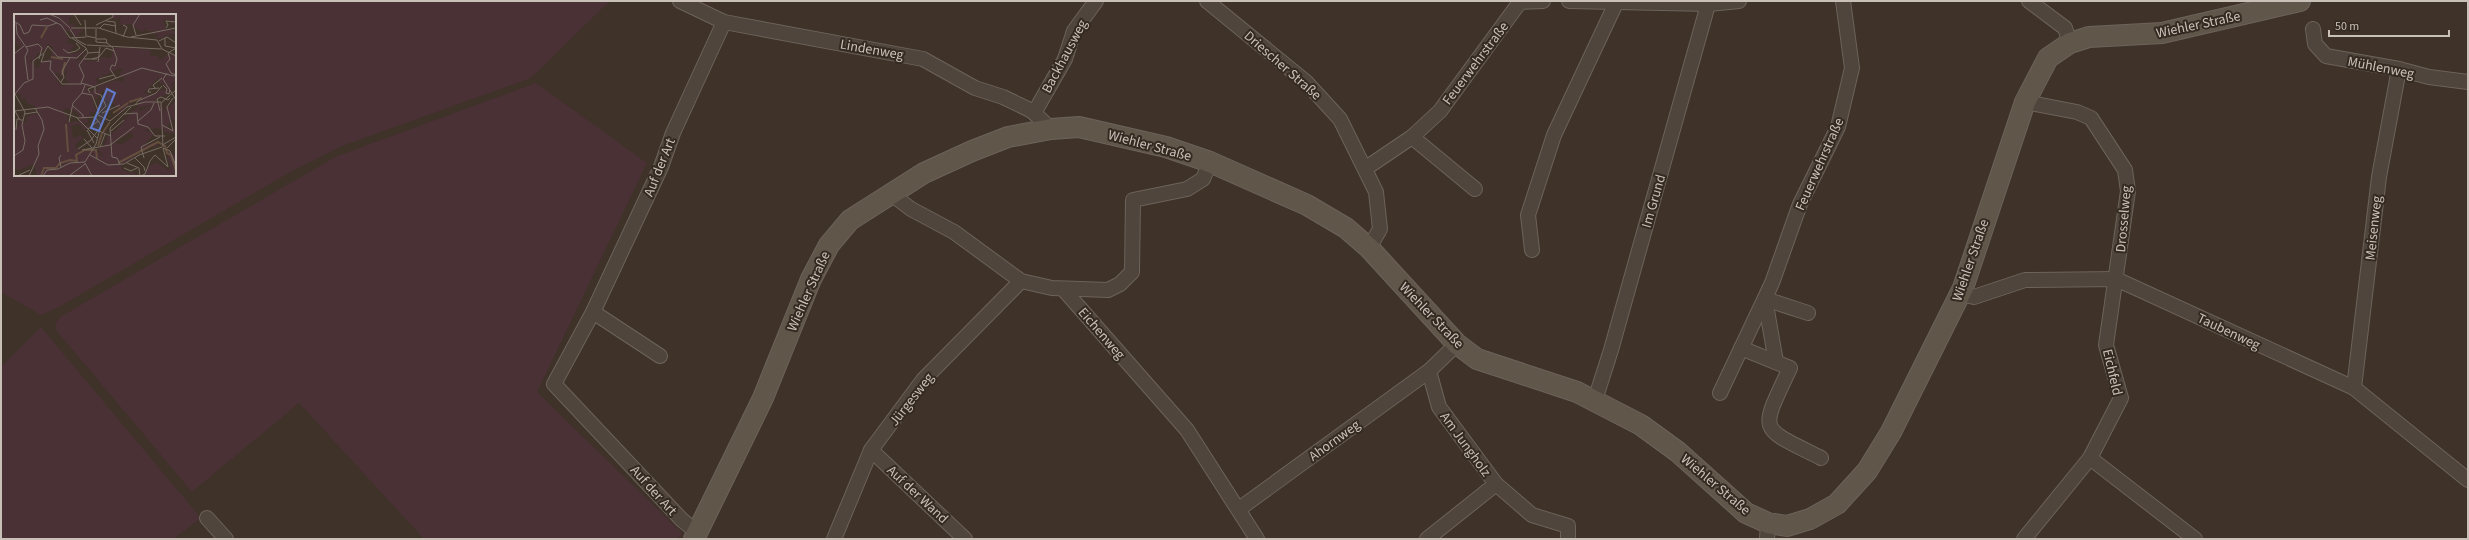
<svg xmlns="http://www.w3.org/2000/svg" width="2469" height="540" font-family="'Source Sans 3',sans-serif">
<rect width="100%" height="100%" fill="#3f3228"/>
<g fill="#493135" fill-rule="evenodd">
<path d="M 1,1 L 610,1 L 531,78 L 342,146 L 292,171 L 59,307 L 41,315 L 1,292 ZM 15,15 L 175,15 L 175,175 L 15,175 Z"/>
<path d="M 536,83 L 647,163 L 537,392 L 682,533 L 677,539 L 424,539 L 299,403 L 192,492 L 56,330 L 56,323 L 60,317 L 335,157 Z"/>
<path d="M 41,327 L 201,518 L 173,539 L 1,539 L 1,367 Z"/>
</g>
<g fill="none" stroke-linecap="round" stroke-linejoin="round">
<g stroke="#6c635a" stroke-width="16">
<g id="minor">
<path d="M 680,1 L 724,22 L 923,59 L 975,88 L 1003,97 L 1032,111 L 1051,129"/>
<path d="M 1207,1 L 1306,82 L 1340,119 L 1376,192 L 1380,229 L 1369,248"/>
<path d="M 1569,1 L 1709,4 L 1739,1"/>
<path d="M 2029,1 L 2065,28 L 2070,43"/>
<path d="M 2313,29 L 2315,44 L 2326,56 L 2399,69 L 2429,77 L 2468,82"/>
<path d="M 1034,113 L 1065,59 L 1074,31 L 1096,1"/>
<path d="M 1412,137 L 1475,189"/>
<path d="M 1366,168 L 1412,137 L 1440,111 L 1520,2 L 1543,1"/>
<path d="M 890,193 L 911,209 L 954,232 L 1021,281 L 1052,288 L 1108,290 L 1120,284 L 1132,272 L 1133,200 L 1187,189 L 1203,179 L 1210,162"/>
<path d="M 1532,250 L 1528,215 L 1554,135 L 1616,3"/>
<path d="M 1064,290 L 1187,430 L 1257,539"/>
<path d="M 1960,294 L 1974,297 L 2025,280 L 2116,279 L 2354,388 L 2468,480"/>
<path d="M 593,312 L 554,384 L 682,520 L 697,532"/>
<path d="M 1741,348 L 1790,368 C 1759,434 1758,426 1821,458"/>
<path d="M 660,356 L 593,312 L 661,167 L 673,133 L 724,22"/>
<path d="M 1776,362 L 1765,299 L 1808,313"/>
<path d="M 2354,388 L 2379,177 L 2399,69"/>
<path d="M 1720,393 L 1772,283 L 1800,204 L 1838,127 L 1852,68 L 1843,1"/>
<path d="M 1595,400 L 1611,350 L 1709,1"/>
<path d="M 871,450 L 965,539"/>
<path d="M 2090,458 L 2195,539"/>
<path d="M 1496,484 L 1532,515 L 1568,526 L 1568,539"/>
<path d="M 1239,509 L 1429,371"/>
<path d="M 207,518 L 226,539"/>
<path d="M 834,539 L 871,450 L 923,380 L 1021,281"/>
<path d="M 1427,539 L 1496,484 L 1439,407 L 1429,371 L 1457,344"/>
<path d="M 1767,539 L 1768,523"/>
<path d="M 2024,539 L 2090,458 L 2121,398 L 2106,345 L 2128,191 L 2125,170 L 2091,118 L 2077,112 L 2025,102"/>
</g>
</g>
<g stroke="#6c635a" stroke-width="22">
<path id="secondary" d="M 694,539 L 763,398 L 811,279 L 829,245 L 850,220 L 924,173 L 972,151 L 1008,137 L 1051,129 L 1079,127 L 1166,147 L 1210,162 L 1307,205 L 1346,228 L 1369,248 L 1457,344 L 1477,359 L 1577,392 L 1641,425 L 1678,452 L 1746,513 L 1768,523 L 1787,526 L 1810,519 L 1837,504 L 1867,471 L 1891,432 L 1963,288 L 2025,102 L 2048,58 L 2070,43 L 2089,37 L 2162,33 L 2300,1"/>
</g>
<use href="#minor" stroke="#4f453c" stroke-width="14"/>
<use href="#secondary" stroke="#61564a" stroke-width="20"/>
</g>
<g text-anchor="middle" stroke-width="4" stroke-linejoin="round" paint-order="stroke">
<g font-size="14" fill="#c9c1b8" stroke="#342a21">
<text transform="translate(2198 24) rotate(-12)" y="5">Wiehler Straße</text>
<text transform="translate(872 49) rotate(10)" y="5">Lindenweg</text>
<text transform="translate(1064 56) rotate(-62)" y="5">Backhausweg</text>
<text transform="translate(1475 63) rotate(-53)" y="5">Feuerwehrstraße</text>
<text transform="translate(1283 65) rotate(41)" y="5">Driescher Straße</text>
<text transform="translate(2381 67) rotate(11)" y="5">Mühlenweg</text>
<text transform="translate(1150 145) rotate(15)" y="5">Wiehler Straße</text>
<text transform="translate(1819 164) rotate(-66)" y="5">Feuerwehrstraße</text>
<text transform="translate(659 167) rotate(-68)" y="5">Auf der Art</text>
<text transform="translate(1653 201) rotate(-74)" y="5">Im Grund</text>
<text transform="translate(2123 219) rotate(-85)" y="5">Drosselweg</text>
<text transform="translate(2373 228) rotate(-84)" y="5">Meisenweg</text>
<text transform="translate(1970 260) rotate(-71)" y="5">Wiehler Straße</text>
<text transform="translate(808 291) rotate(-66)" y="5">Wiehler Straße</text>
<text transform="translate(1432 315) rotate(46)" y="5">Wiehler Straße</text>
<text transform="translate(2229 331) rotate(25)" y="5">Taubenweg</text>
<text transform="translate(1102 333) rotate(49)" y="5">Eichenweg</text>
<text transform="translate(2113 372) rotate(77)" y="5">Eichfeld</text>
<text transform="translate(911 399) rotate(-52)" y="5">Jürgesweg</text>
<text transform="translate(1334 440) rotate(-36)" y="5">Ahornweg</text>
<text transform="translate(1466 444) rotate(54)" y="5">Am Jungholz</text>
<text transform="translate(1716 484) rotate(40)" y="5">Wiehler Straße</text>
<text transform="translate(654 490) rotate(48)" y="5">Auf der Art</text>
<text transform="translate(918 494) rotate(43)" y="5">Auf der Wand</text>
</g>
</g>
<g transform="translate(14 14)">
<rect width="162" height="162" fill="#3f3228"/>
<path d="M 0,0 L 57,0 L 61,3 L 55,3 L 55,9 L 58,11 L 62,8 L 60,13 L 69,17 L 65,19 L 65,23 L 50,15 L 55,26 L 52,28 L 61,31 L 55,37 L 58,40 L 72,36 L 61,47 L 68,46 L 72,36 L 71,47 L 83,47 L 85,43 L 96,44 L 100,34 L 110,33 L 137,36 L 136,41 L 144,42 L 146,46 L 154,40 L 162,42 L 162,66 L 156,72 L 161,70 L 155,80 L 141,84 L 144,90 L 148,91 L 150,97 L 152,96 L 151,91 L 155,93 L 162,86 L 162,106 L 154,104 L 162,109 L 157,108 L 153,112 L 159,117 L 162,112 L 162,120 L 150,118 L 150,114 L 146,116 L 145,114 L 131,116 L 133,118 L 138,117 L 140,120 L 130,131 L 143,128 L 144,132 L 140,134 L 138,131 L 109,150 L 106,148 L 108,155 L 113,158 L 121,159 L 122,162 L 29,162 L 30,158 L 28,162 L 23,162 L 20,150 L 5,156 L 0,155 L 0,110 L 4,113 L 7,106 L 12,109 L 13,102 L 25,99 L 21,92 L 14,90 L 11,84 L 7,86 L 7,80 L 0,80 L 0,37 L 7,33 L 0,28 ZM 33,30 L 39,33 L 37,44 L 29,47 L 31,49 L 26,48 L 26,53 L 21,54 L 21,49 L 16,48 L 16,46 L 19,47 L 24,39 L 33,35 ZM 107,54 L 109,56 L 105,59 L 107,63 L 110,63 L 110,69 L 108,67 L 99,67 L 84,72 L 85,75 L 77,76 L 77,79 L 73,75 L 73,73 L 75,74 L 84,70 L 82,64 L 89,63 L 88,60 L 91,61 ZM 53,56 L 51,66 L 56,69 L 49,72 L 42,66 L 45,65 L 41,59 L 45,59 L 47,63 ZM 144,64 L 146,70 L 149,69 L 154,77 L 150,75 L 137,81 L 130,79 ZM 89,76 L 93,81 L 88,83 L 88,86 L 96,87 L 106,96 L 102,102 L 121,86 L 125,86 L 124,94 L 138,91 L 126,97 L 124,94 L 118,97 L 104,115 L 93,123 L 90,133 L 83,135 L 86,137 L 91,144 L 80,135 L 65,137 L 61,131 L 69,124 L 66,121 L 60,125 L 57,112 L 65,110 L 70,116 L 76,113 L 67,109 L 74,109 L 73,104 L 77,103 L 75,99 L 82,98 L 78,83 L 83,85 ZM 52,94 L 64,99 L 66,106 L 64,108 L 53,108 L 54,102 L 48,98 ZM 117,118 L 120,122 L 107,131 L 101,128 ZM 99,0 L 162,0 L 162,7 L 159,5 L 161,11 L 157,10 L 156,5 L 149,6 L 152,15 L 162,17 L 162,20 L 153,20 L 150,22 L 154,21 L 161,22 L 162,21 L 162,23 L 154,22 L 142,25 L 144,20 L 136,20 L 143,17 L 131,17 L 132,14 L 130,14 L 129,19 L 116,10 L 111,11 L 113,14 L 105,8 L 107,2 L 102,6 L 98,4 ZM 152,135 L 162,142 L 162,162 L 130,162 L 132,161 L 133,154 L 142,148 L 154,156 L 157,155 Z" fill="#493135" fill-rule="evenodd"/>
<path fill="none" stroke="#644f3e" stroke-width="2" d="M 27,24 L 33,13M 37,43 L 49,45M 48,61 L 51,48M 115,88 L 128,84M 99,99 L 114,89M 52,110 L 54,138M 89,118 L 96,108M 84,132 L 88,119M 104,149 L 144,128 L 151,132 L 153,139 L 157,141 L 162,157M 27,162 L 30,154 L 42,154 L 46,149 L 56,146 L 63,147 L 62,141 L 71,136 L 82,136 L 83,145"/>
<path fill="none" stroke="#766b62" stroke-width="1" d="M 35,0 L 45,4 L 56,14M 60,0 L 67,11M 26,6 L 33,4 L 47,11 L 56,24 L 72,23M 71,6 L 72,22M 0,7 L 6,11 L 10,20 L 15,18 L 18,11 L 34,12 L 43,9M 92,7 L 101,8 L 102,19M 2,9 L 3,20 L 14,36 L 11,43 L 14,66M 82,11 L 99,3 L 99,0M 109,11 L 113,13 L 109,23M 57,14 L 85,14 L 113,23 L 143,26 L 148,35M 86,14 L 90,10 L 102,12M 152,14 L 154,11 L 152,7 L 162,8M 56,15 L 63,26 L 72,31M 122,21 L 119,11 L 126,0M 72,22 L 82,24 L 82,15M 117,23 L 162,14M 58,24 L 72,34M 151,24 L 151,32 L 162,34M 145,27 L 153,23 L 162,29M 82,28 L 93,29 L 99,34 L 103,45 L 101,52 L 98,51 L 96,55 L 102,64M 82,28 L 82,25 L 92,25 L 93,29M 73,31 L 147,35M 12,33 L 24,30 L 28,34 L 25,45M 49,35 L 54,39 L 62,37 L 66,34 L 62,29M 148,35 L 162,42M 74,39 L 86,38M 0,40 L 10,32M 30,40 L 27,48 L 37,47 L 36,55 L 48,70 L 68,70M 70,45 L 83,45M 78,45 L 85,43 L 92,34 L 100,37M 84,48 L 86,33M 153,59 L 149,65 L 162,86M 162,61 L 157,59 L 152,50 L 156,45 L 154,39 L 162,34M 85,65 L 100,61M 47,68 L 50,63 L 48,57 L 56,44M 149,71 L 153,75 L 152,79 L 155,80 L 156,76M 141,74 L 139,71 L 148,64M 137,78 L 134,78 L 135,75 L 145,74M 68,79 L 78,81 L 85,99M 76,79 L 74,75 L 128,54 L 160,62 L 162,61M 1,80 L 10,69 L 19,65 L 19,47 L 30,39 L 34,32 L 44,43 L 63,44 L 72,35M 121,91 L 124,87 L 142,79 L 148,72M 59,92 L 69,101 L 69,104M 0,97 L 34,93 L 64,104 L 81,103M 1,97 L 6,106 L 9,106M 146,97 L 143,85 L 147,83 L 154,86 L 156,84M 88,99 L 106,91M 11,100 L 23,98M 110,100 L 123,99 L 124,110 L 134,113 L 141,122 L 151,122M 84,101 L 96,107 L 113,93 L 131,88 L 147,88M 63,104 L 83,124M 124,107 L 137,96 L 140,89M 55,108 L 59,89 L 68,79 L 71,71M 148,111 L 159,117 L 153,93 L 159,84M 74,115 L 84,107M 2,116 L 3,105 L 5,105M 73,116 L 80,129M 85,117 L 97,122M 97,117 L 110,106M 70,125 L 78,134M 150,130 L 162,123M 86,133 L 91,120M 149,133 L 147,89 L 162,76M 149,134 L 156,137 L 162,152M 153,134 L 162,125M 64,135 L 77,126 L 85,115M 68,136 L 96,131 L 120,113M 47,141 L 45,144 L 47,153M 76,141 L 94,151 L 110,150 L 125,141 L 148,133M 0,142 L 9,136 L 11,127 L 8,111 L 11,98 L 1,80M 121,144 L 130,153 L 131,157M 130,144 L 127,133 L 146,123M 136,147 L 141,141 L 154,153 L 149,134M 71,149 L 78,162M 113,149 L 125,154 L 126,162M 106,150 L 103,144 L 98,143 L 96,114 L 117,93M 110,154 L 117,157 L 123,154M 5,161 L 16,156M 15,162 L 25,140 L 24,132 L 30,115 L 28,106 L 21,94M 29,162 L 33,156 L 44,155 L 56,149 L 71,148 L 82,130 L 87,111 L 81,103 L 92,92 L 87,81 L 81,79 L 81,73 L 67,69 L 70,62 L 65,51 L 74,39 L 72,34M 55,162 L 71,150M 127,162 L 131,160 L 136,147"/>
<path fill="#627ccb" fill-opacity="0.15" stroke="#627ccb" stroke-width="2" d="M 93,75 L 101,79 L 85,117 L 77,114 Z"/>
<rect width="162" height="162" fill="none" stroke="#c9c1b8" stroke-width="2"/>
</g>
<rect width="2469" height="540" fill="none" stroke="#c9c1b8" stroke-width="4"/>
<path d="M2329 30v6h120v-6" fill="none" stroke="#c9c1b8" stroke-width="2"/>
<text x="2335" y="30" font-size="12" fill="#c9c1b8" stroke="#342a21" stroke-width="3" paint-order="stroke">50 m</text>
</svg>
